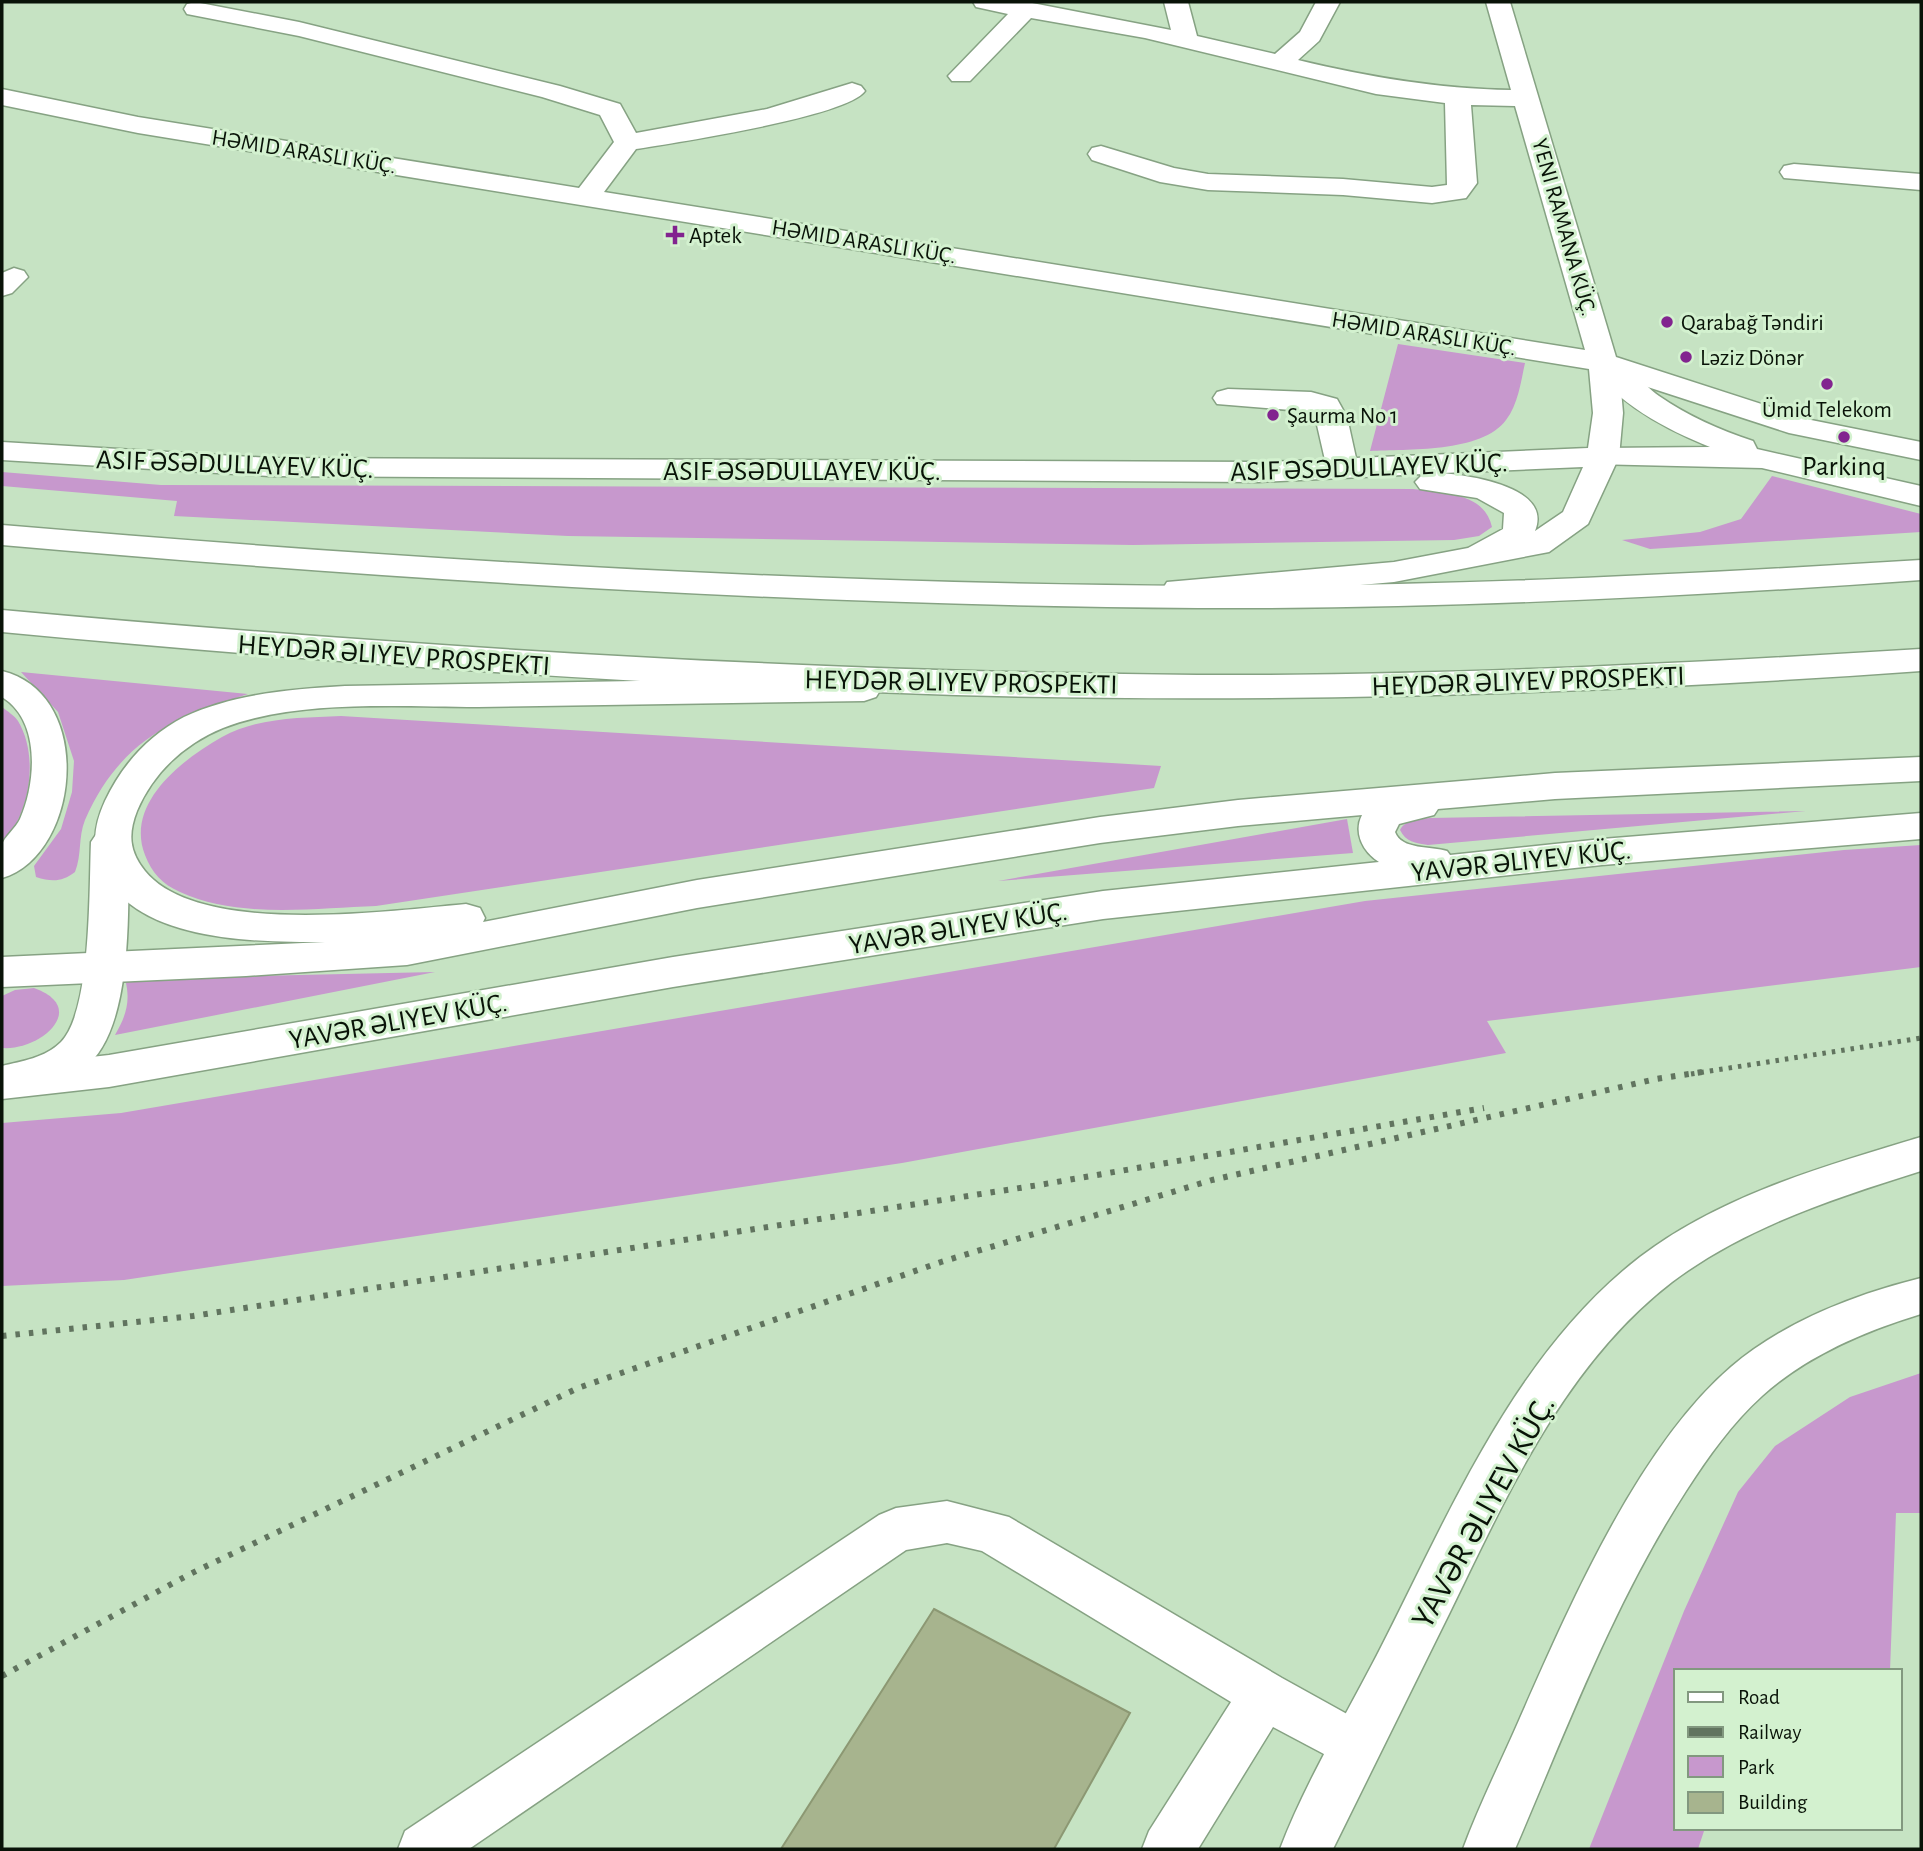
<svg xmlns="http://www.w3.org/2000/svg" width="1923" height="1851" font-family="'Alegreya Sans',sans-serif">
<rect width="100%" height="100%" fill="#c6e3c3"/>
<g fill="#c798cd">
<path d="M 1398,344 L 1525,363 C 1521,381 1518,405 1506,420 C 1482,453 1406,449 1370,451 Z"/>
<path d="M 2,472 L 161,485 L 1413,489 C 1443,493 1484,492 1492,527 L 1479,536 L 1454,540 L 1133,545 L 568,536 L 174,516 L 177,501 L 2,486 Z"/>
<path d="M 1772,476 L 1921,514 L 1921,532 L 1650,549 L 1622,540 L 1700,532 L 1741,519 Z"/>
<path d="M 21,672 L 248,694 C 172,718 119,742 85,820 C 78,837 82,855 75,872 C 62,882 52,882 36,877 L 34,866 L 61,829 L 72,792 L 74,761 L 58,712 Z"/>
<path d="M 2,707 C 7,711 15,716 18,721 C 40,758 29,814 2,845 Z"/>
<path d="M 341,716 L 1161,766 L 1154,788 L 376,906 C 314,908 239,919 180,892 C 162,884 152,873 145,855 C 125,804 181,760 222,737 C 259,717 300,718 341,716 Z"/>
<path d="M 1806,811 L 1428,845 C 1415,843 1406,842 1400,830 C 1406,819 1418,819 1430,818 Z"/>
<path d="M 1347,819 L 1353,853 L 998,881 Z"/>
<path d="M 1921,845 L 1921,967 L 1487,1021 L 1506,1053 L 902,1163 L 124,1280 L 2,1286 L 2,1123 L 121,1113 L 1365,901 L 1844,850 Z"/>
<path d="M 435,972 L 115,1035 C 126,1016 131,1001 125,979 Z"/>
<path d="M 34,988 C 90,1008 40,1051 2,1048 L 2,996 L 15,990 Z"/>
<path d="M 1921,1373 L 1921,1513 L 1896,1513 L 1890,1671 L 1676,1671 L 1676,1828 L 1705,1828 L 1698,1849 L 1589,1849 L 1684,1611 L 1738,1492 L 1775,1446 L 1850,1397 Z"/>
</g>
<path fill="#a7b48e" stroke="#8c9873" stroke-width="2" d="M 934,1609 L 1130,1713 L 1054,1849 L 781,1849 Z"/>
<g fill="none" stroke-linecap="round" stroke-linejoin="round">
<g stroke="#86a283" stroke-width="3">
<g id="minor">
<path d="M 195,2 L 299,22 L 560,86 L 620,104 L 636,133 L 767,109 L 852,83 L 861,86 L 865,91 C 847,117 673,143 636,149 L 604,192 L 1585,350 L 1515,106 L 1471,105 L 1477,183 L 1466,198 L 1432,203 L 1343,195 L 1208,190 L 1160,182 L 1092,160 L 1088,154 L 1092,148 L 1101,146 L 1174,168 L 1208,174 L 1343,179 L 1432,187 L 1447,185 L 1445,103 L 1376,94 L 1145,38 L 1031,18 L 970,81 L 952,81 L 948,76 L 1008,14 L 976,7 L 973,2 L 1027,2 L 1171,30 L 1164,2 L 1188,2 L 1197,36 L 1275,54 L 1300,32 L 1316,2 L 1340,2 L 1319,41 L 1298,60 C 1369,77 1438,89 1511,90 L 1486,2 L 1510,2 L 1616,357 L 1811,420 L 1921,442 L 1921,460 L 1789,433 L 1620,378 L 1623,413 L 1619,457 L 1588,524 L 1549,552 L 1394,582 L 1179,601 L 1167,598 L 1162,590 L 1167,582 L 1394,562 L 1468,548 L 1503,529 L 1504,513 L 1477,498 L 1420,489 L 1415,482 L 1423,474 L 1258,482 L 269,476 L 2,460 L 2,442 L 269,458 L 1258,462 L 1325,460 L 1314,412 L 1217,404 L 1213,398 L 1217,392 L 1228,389 L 1311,392 L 1337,399 L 1347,417 L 1356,458 L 1588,448 L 1593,413 L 1589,369 L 138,133 L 2,105 L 2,89 L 138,117 L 579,188 L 614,142 L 600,115 L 542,97 L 299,36 L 187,14 L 184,9 L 187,4 ZM 1583,467 L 1563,512 L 1535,531 C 1553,487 1471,476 1443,473 Z"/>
<path d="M 1794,164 L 1921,174 L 1921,190 L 1784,178 L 1780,172 L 1784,166 Z"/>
<path d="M 14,268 L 24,271 L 28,277 L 12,293 L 2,296 L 2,273 Z"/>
<path d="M 947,1501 L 1009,1517 L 1282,1678 L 1374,1729 L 1381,1746 L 1374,1763 L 1356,1771 L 1273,1727 L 1198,1849 L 1142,1849 L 1149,1831 L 1231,1702 L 982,1551 L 947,1543 L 906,1550 L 469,1849 L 398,1849 L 405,1831 L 879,1515 L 896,1508 Z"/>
</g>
</g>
<g stroke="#86a283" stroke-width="3">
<g id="major">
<path d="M 864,677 L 876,681 L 881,689 L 876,697 L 864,701 C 735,703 607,705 478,707 C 399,707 298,699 223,728 C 184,744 153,773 137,811 C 128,834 129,851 145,871 C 199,937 387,911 466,904 L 480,908 L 485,918 L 483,922 L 697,880 L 1100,817 L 1238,800 L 1555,773 L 1921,757 L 1921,781 L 1555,799 L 1438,809 L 1434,815 L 1399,824 L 1395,832 C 1401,850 1432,846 1447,851 L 1450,855 L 1602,839 L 1921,813 L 1921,839 L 1602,865 L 1103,919 L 673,987 L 109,1087 L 2,1099 L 2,1067 L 109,1055 L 673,957 L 1103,891 L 1379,862 C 1363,852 1353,833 1362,815 L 1238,826 L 1100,843 L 697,908 L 407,965 L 246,976 L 2,987 L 2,957 L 325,942 C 266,942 179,942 130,904 C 123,899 118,890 113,884 C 91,855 91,832 105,801 C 122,765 149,735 184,717 C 233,694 291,689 345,686 Z"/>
<path d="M 1921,1137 L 1921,1171 C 1835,1198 1745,1227 1672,1282 C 1565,1364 1507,1495 1450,1612 C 1411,1691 1372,1770 1333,1849 L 1280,1849 C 1305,1783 1344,1719 1377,1655 C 1448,1517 1513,1355 1640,1257 C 1721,1195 1825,1166 1921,1137 Z"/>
<path d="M 1921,1278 L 1921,1314 C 1865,1331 1806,1356 1762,1396 C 1732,1423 1708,1457 1686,1491 C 1614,1602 1567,1728 1515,1849 L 1463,1849 C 1479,1805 1501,1762 1520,1718 C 1569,1607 1638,1447 1731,1367 C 1783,1322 1856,1294 1921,1278 Z"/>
</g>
</g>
<g stroke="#86a283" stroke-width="3">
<g id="highway">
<path d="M 1603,353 C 1624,358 1641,383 1659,396 C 1688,416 1720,430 1753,441 L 1757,449 L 1921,486 L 1921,506 L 1762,468 L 1592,464 L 1587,457 L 1592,450 L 1603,448 L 1710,447 C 1665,429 1616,403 1588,362 L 1592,356 Z"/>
<path d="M 2,525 C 400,559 798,584 1197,586 C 1439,587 1680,575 1921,560 L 1921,580 C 1680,597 1439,609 1198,608 C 798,605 400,580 2,545 Z"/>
<path d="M 2,610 C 400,646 798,672 1197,675 C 1439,676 1680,664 1921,649 L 1921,671 C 1600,694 1278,704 956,695 C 637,685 320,662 2,632 Z"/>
<path d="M 2,671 C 96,694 80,855 2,878 C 2,869 0,855 2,845 C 4,837 16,828 20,819 C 36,783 41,721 2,697 Z"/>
<path d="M 110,829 L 123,833 L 129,842 C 127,901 136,1030 83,1069 C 60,1086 28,1092 2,1098 L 2,1066 C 22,1061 45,1058 61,1042 C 92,1010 89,887 91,842 L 97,833 Z"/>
</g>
</g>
<use href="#minor" fill="#fff" fill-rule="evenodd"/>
<use href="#major" fill="#fff" fill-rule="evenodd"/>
<use href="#highway" fill="#fff" fill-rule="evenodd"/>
<path stroke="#61745f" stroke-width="5" stroke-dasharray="3.5 6" stroke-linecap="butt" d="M 1691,1074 L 1921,1038"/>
<g stroke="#61745f" stroke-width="6" stroke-dasharray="4.5 9" stroke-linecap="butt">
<path d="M 2,1336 L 193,1316 L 1039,1185 L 1484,1108"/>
<path d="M 2,1676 L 190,1574 L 578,1388 L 941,1262 L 1212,1180 L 1656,1079 L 1702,1072"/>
</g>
</g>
<g fill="#82248f" stroke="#d3f1cf" stroke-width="2.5">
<path d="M671.5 224.5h7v7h7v7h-7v7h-7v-7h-7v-7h7z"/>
<circle cx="1667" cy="322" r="7"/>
<circle cx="1686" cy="357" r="7"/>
<circle cx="1827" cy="384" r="7"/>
<circle cx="1273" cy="415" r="7"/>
<circle cx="1844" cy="437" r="7"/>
</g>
<g text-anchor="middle" stroke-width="6" stroke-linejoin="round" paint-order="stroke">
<g font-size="23" fill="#091308" stroke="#d3f1cf">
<text transform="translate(304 151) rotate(9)" y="8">HƏMID ARASLI KÜÇ.</text>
<text transform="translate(1565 227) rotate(74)" y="8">YENI RAMANA KÜÇ.</text>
<text transform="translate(864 241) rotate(9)" y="8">HƏMID ARASLI KÜÇ.</text>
<text transform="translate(1424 333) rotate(9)" y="8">HƏMID ARASLI KÜÇ.</text>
</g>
<g font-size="23" fill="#091308" stroke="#d3f1cf" text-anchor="start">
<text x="689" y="243">Aptek</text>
<text x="1681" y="330">Qarabağ Təndiri</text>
<text x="1700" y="365">Ləziz Dönər</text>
<text x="1827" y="417" text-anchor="middle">Ümid Telekom</text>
<text x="1287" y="423">Şaurma No 1</text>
</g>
<g font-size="28" fill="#091308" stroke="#d3f1cf">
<text transform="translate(235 463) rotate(2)" y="10">ASIF ƏSƏDULLAYEV KÜÇ.</text>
<text transform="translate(1369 466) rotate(-2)" y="10">ASIF ƏSƏDULLAYEV KÜÇ.</text>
<text x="802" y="480">ASIF ƏSƏDULLAYEV KÜÇ.</text>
<text transform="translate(394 654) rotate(4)" y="10">HEYDƏR ƏLIYEV PROSPEKTI</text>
<text transform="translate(1528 680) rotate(-2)" y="10">HEYDƏR ƏLIYEV PROSPEKTI</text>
<text transform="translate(961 681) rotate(1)" y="10">HEYDƏR ƏLIYEV PROSPEKTI</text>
<text transform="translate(1521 860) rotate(-6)" y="10">YAVƏR ƏLIYEV KÜÇ.</text>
<text transform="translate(958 927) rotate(-9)" y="10">YAVƏR ƏLIYEV KÜÇ.</text>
<text transform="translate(398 1020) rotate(-10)" y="10">YAVƏR ƏLIYEV KÜÇ.</text>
</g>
<g font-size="28" fill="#091308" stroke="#d3f1cf">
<text x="1844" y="475">Parkinq</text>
</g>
<g font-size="33" fill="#091308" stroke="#d3f1cf">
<text transform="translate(1482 1511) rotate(-61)" y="12">YAVƏR ƏLIYEV KÜÇ.</text>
</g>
</g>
<rect width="1923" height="1851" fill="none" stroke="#091308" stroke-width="7"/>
<rect x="1674" y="1669" width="228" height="161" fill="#d3f1cf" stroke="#82987f" stroke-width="2"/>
<rect x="1688" y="1692" width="35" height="10" fill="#ffffff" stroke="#82987f" stroke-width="2"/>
<text x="1738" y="1704" font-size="21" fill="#091308">Road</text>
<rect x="1688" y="1727" width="35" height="10" fill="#61745f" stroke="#82987f" stroke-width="2"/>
<text x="1738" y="1739" font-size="21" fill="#091308">Railway</text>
<rect x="1688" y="1756" width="35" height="21" fill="#c798cd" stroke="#82987f" stroke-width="2"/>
<text x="1738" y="1774" font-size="21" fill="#091308">Park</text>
<rect x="1688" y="1792" width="35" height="21" fill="#a7b48e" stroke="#82987f" stroke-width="2"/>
<text x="1738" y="1809" font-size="21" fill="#091308">Building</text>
</svg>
